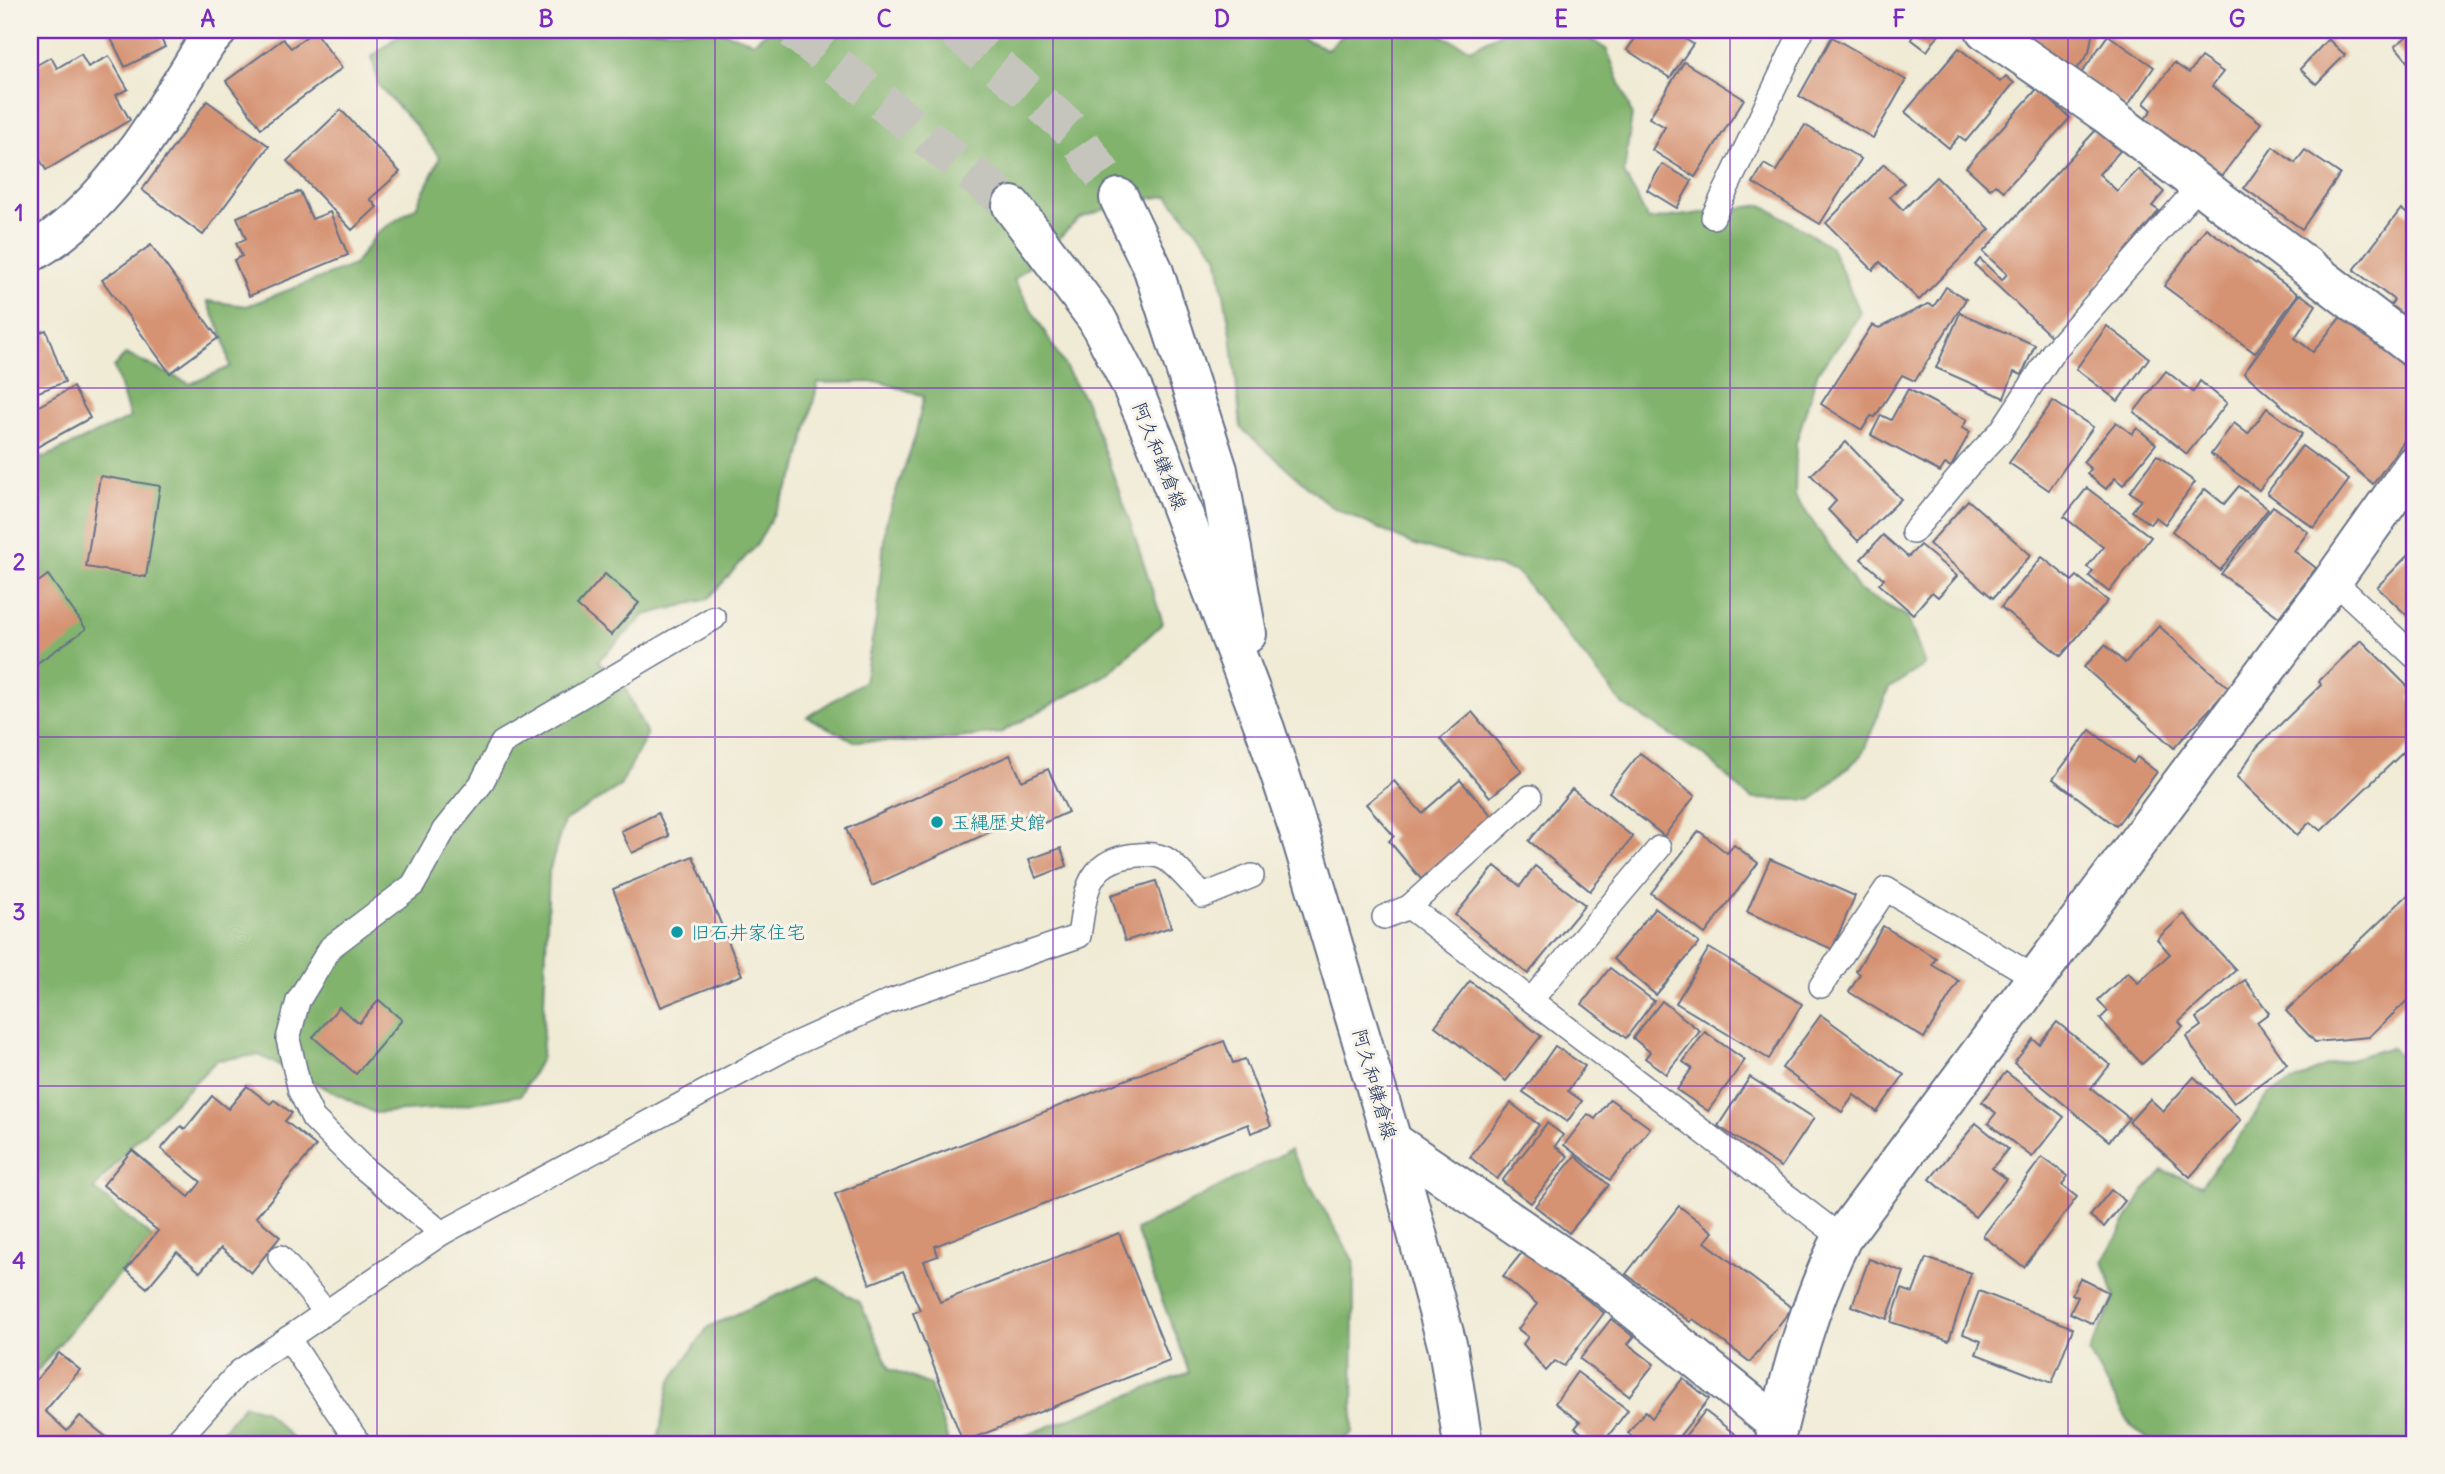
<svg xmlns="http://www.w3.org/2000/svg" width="2445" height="1474" font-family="Delius,'Klee One',sans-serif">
<rect width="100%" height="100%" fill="#f7f3e8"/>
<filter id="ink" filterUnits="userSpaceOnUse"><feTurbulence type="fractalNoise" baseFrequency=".0143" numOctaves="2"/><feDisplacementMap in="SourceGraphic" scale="14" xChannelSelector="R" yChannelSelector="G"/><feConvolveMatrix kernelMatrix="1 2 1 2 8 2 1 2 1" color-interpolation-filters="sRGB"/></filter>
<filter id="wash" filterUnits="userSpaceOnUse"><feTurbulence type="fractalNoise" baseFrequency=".00686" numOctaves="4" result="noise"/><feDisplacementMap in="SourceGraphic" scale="28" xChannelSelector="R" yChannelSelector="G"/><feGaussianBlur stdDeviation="1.57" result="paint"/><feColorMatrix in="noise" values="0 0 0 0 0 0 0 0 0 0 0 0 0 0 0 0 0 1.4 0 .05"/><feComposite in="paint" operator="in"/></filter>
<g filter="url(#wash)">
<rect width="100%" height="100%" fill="#f0ebd5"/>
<g fill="#81b36d" stroke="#4e7166" stroke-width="2">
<path d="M 405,30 L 717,30 L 754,42 L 769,30 L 1284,30 L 1327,49 L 1349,30 L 1430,30 L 1471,49 L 1506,30 L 1577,30 L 1607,50 L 1632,114 L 1624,173 L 1648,220 L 1763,205 L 1831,247 L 1860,312 L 1848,334 L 1818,371 L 1796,443 L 1795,496 L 1860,591 L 1907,616 L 1925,665 L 1889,688 L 1862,755 L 1812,800 L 1751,799 L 1705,756 L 1623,705 L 1517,572 L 1412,544 L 1330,506 L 1241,428 L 1231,334 L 1217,255 L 1168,196 L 1128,201 L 1080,218 L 1014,280 L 1086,402 L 1126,510 L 1163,623 L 1109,673 L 1000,733 L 925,742 L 854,741 L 807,717 L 864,681 L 876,620 L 886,521 L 915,437 L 924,396 L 881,382 L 818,383 L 796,472 L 758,543 L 708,599 L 645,615 L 598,661 L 625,687 L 647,735 L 620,786 L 564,821 L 549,872 L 542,1057 L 521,1095 L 435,1109 L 375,1113 L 259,1055 L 217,1060 L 132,1145 L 94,1189 L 153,1238 L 94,1302 L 30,1380 L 30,459 L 45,457 L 130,418 L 114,367 L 126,354 L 190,384 L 230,367 L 224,338 L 207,301 L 247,306 L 354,265 L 377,233 L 416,207 L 440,158 L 416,126 L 379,86 L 372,57 Z"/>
<path d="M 2392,1047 L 2415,1073 L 2415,1444 L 2155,1444 L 2131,1426 L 2089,1353 L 2115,1298 L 2103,1261 L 2143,1192 L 2163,1170 L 2201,1185 L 2251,1121 L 2269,1094 L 2323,1067 Z"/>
<path d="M 1290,1150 L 1354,1262 L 1353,1432 L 1339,1444 L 1004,1444 L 1189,1372 L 1136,1230 Z"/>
<path d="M 818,1277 L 860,1303 L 890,1369 L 930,1385 L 949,1444 L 657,1444 L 670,1382 L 708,1327 Z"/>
<path d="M 244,1405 L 264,1410 L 298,1444 L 211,1444 Z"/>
</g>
<g id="blocks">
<g fill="#d69373">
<path d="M 107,30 L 157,30 L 165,47 L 125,67 Z"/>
<path d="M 1641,30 L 1671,30 L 1693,44 L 1670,78 L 1627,50 Z"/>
<path d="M 1917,30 L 1942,30 L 1927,51 L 1911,39 Z"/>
<path d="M 2017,30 L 2093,30 L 2089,52 L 2074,73 L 2029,42 L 2031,35 Z"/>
<path d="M 2415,30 L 2415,70 L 2395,46 Z"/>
<path d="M 314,31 L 342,68 L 261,128 L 226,81 L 283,39 L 291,48 Z"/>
<path d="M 2108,35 L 2154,67 L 2126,108 L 2080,75 Z"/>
<path d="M 1832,37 L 1906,80 L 1873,138 L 1799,96 Z"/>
<path d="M 2328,39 L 2345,55 L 2316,84 L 2300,69 Z"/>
<path d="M 1959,48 L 2000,82 L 2006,76 L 2014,83 L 1966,141 L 1959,136 L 1949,148 L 1905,112 Z"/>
<path d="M 81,54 L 88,67 L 109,56 L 128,89 L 116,95 L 130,120 L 46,170 L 30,142 L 30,69 L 51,57 L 57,68 Z"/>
<path d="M 2201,57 L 2223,72 L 2212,86 L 2261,123 L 2221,177 L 2141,124 L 2152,110 L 2144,103 L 2174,63 L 2189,73 Z"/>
<path d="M 1684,62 L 1744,99 L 1695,177 L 1652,150 L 1665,127 L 1649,118 Z"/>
<path d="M 2038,88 L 2070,118 L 2004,191 L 1995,184 L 1990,189 L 1966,167 Z"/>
<path d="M 207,101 L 269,146 L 203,235 L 142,190 Z"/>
<path d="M 341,110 L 400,172 L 370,199 L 377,207 L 352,230 L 287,161 Z"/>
<path d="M 1805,125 L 1861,159 L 1820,224 L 1753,183 L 1764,164 L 1776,171 Z"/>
<path d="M 2096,130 L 2120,151 L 2099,174 L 2117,191 L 2138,169 L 2164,192 L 2152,206 L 2159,211 L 2053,338 L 1975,265 L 1980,259 L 2002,280 L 2007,274 L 1983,252 Z"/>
<path d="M 2273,147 L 2295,163 L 2305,150 L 2340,174 L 2302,229 L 2244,188 Z"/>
<path d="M 1662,164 L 1692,181 L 1677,208 L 1647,190 Z"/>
<path d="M 1884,164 L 1904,183 L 1890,197 L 1903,210 L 1936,177 L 1990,229 L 1919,300 L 1880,262 L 1873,270 L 1826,223 Z"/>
<path d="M 300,191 L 312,219 L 330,212 L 348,255 L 249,296 L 234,260 L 242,256 L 236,243 L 246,239 L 237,217 Z"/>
<path d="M 2401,209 L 2415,220 L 2415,325 L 2390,306 L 2394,300 L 2354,270 Z"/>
<path d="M 2206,228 L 2298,294 L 2255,353 L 2164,286 Z"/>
<path d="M 151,245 L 218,338 L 170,373 L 102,280 Z"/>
<path d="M 1946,287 L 1966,299 L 1915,381 L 1902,375 L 1875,417 L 1871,416 L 1862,430 L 1821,404 L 1872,325 L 1879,328 L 1928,304 L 1934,306 Z"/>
<path d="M 2300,294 L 2316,305 L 2295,338 L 2313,352 L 2343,314 L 2415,367 L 2415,426 L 2373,484 L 2244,373 Z"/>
<path d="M 1960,313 L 2035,345 L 2022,375 L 2014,372 L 2004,398 L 1936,368 Z"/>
<path d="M 30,322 L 35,334 L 46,330 L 65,382 L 30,395 Z"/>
<path d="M 2107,326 L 2149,358 L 2118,401 L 2076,369 Z"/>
<path d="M 2166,371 L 2193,392 L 2200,381 L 2227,403 L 2187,454 L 2134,412 Z"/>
<path d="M 73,387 L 90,418 L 30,451 L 30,411 Z"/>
<path d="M 1908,389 L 1967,420 L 1962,428 L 1970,432 L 1951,467 L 1945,464 L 1940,472 L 1871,435 L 1881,415 L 1891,420 Z"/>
<path d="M 2053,401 L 2093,427 L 2049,490 L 2009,463 Z"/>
<path d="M 2267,408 L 2302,434 L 2259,490 L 2211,454 L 2234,423 L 2248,434 Z"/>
<path d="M 2116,422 L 2132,434 L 2137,428 L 2156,444 L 2123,485 L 2115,478 L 2106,489 L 2087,474 L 2091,469 L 2083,462 Z"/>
<path d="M 1846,442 L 1901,499 L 1858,541 L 1828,510 L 1836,501 L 1811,475 Z"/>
<path d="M 2302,446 L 2349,480 L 2314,528 L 2267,493 Z"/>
<path d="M 2157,455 L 2195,482 L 2165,524 L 2156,517 L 2150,524 L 2132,511 L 2141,500 L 2130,492 Z"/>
<path d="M 100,476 L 160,486 L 146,577 L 86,567 Z"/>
<path d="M 2239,486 L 2268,509 L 2220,570 L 2172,531 L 2205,489 L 2224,504 Z"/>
<path d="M 2087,488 L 2151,537 L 2109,592 L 2089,576 L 2093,571 L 2087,567 L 2103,547 L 2064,517 Z"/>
<path d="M 1968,500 L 2031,555 L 1993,598 L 1929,544 Z"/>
<path d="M 2273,506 L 2308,532 L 2294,551 L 2316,568 L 2279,617 L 2221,574 Z"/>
<path d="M 1883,535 L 1908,557 L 1920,545 L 1957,576 L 1938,597 L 1932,592 L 1913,614 L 1879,584 L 1884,579 L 1861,559 Z"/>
<path d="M 2415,548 L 2415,623 L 2377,587 Z"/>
<path d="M 2042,557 L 2072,581 L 2077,576 L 2108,601 L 2061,656 L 2001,607 Z"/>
<path d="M 605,574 L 639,603 L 611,635 L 577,606 Z"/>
<path d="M 48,575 L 86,629 L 30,668 L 30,588 Z"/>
<path d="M 2159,626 L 2229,688 L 2174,748 L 2084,667 L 2105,645 L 2125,663 Z"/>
<path d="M 2361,640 L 2414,693 L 2409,697 L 2415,704 L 2415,741 L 2321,831 L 2310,822 L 2297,835 L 2237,777 L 2257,747 L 2321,685 L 2319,681 Z"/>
<path d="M 1472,712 L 1522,771 L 1490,797 L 1440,739 Z"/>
<path d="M 2090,730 L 2133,763 L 2137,757 L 2157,772 L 2116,826 L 2053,779 Z"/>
<path d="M 1640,753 L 1695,796 L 1664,836 L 1609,792 Z"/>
<path d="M 1010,755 L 1022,781 L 1048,769 L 1068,812 L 1033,828 L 1027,815 L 872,886 L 846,829 Z"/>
<path d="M 1460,780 L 1493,817 L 1421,879 L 1389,841 L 1394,836 L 1366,804 L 1394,781 L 1422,813 Z"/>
<path d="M 1572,789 L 1633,837 L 1590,891 L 1529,841 Z"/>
<path d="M 658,813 L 669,836 L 632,853 L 621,831 Z"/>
<path d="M 1699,831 L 1727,853 L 1734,845 L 1758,863 L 1705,934 L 1651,893 Z"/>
<path d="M 1061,848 L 1067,866 L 1036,878 L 1029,859 Z"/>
<path d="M 693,856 L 742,975 L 661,1007 L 613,889 Z"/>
<path d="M 1770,859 L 1855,896 L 1832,949 L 1747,912 Z"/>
<path d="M 1495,866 L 1520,886 L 1535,866 L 1585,905 L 1528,974 L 1455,915 Z"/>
<path d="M 1156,881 L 1171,927 L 1125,941 L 1111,895 Z"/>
<path d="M 2415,888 L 2415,993 L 2369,1037 L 2315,1042 L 2286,1011 Z"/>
<path d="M 1655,908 L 1699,943 L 1656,995 L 1613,959 Z"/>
<path d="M 2184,914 L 2236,970 L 2179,1022 L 2183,1027 L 2142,1064 L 2100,1019 L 2108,1011 L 2098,1000 L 2128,972 L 2138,983 L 2170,954 L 2157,939 Z"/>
<path d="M 1883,926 L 1936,958 L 1932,965 L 1959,981 L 1924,1038 L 1849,992 L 1860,974 L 1856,971 Z"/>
<path d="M 1709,948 L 1802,1004 L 1769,1059 L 1676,1003 Z"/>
<path d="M 1610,968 L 1654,1001 L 1626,1038 L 1582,1004 Z"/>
<path d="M 2245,980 L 2269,1013 L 2257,1022 L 2287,1064 L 2234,1103 L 2194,1050 L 2187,1036 L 2201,1026 L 2196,1018 Z"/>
<path d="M 1470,981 L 1541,1036 L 1506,1081 L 1435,1026 Z"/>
<path d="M 379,1000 L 402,1020 L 356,1074 L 313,1037 L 339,1007 L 359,1023 Z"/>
<path d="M 1662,1001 L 1700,1031 L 1666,1074 L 1645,1058 L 1650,1052 L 1633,1038 Z"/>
<path d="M 1821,1015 L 1904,1075 L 1877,1112 L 1854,1095 L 1842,1112 L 1782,1068 Z"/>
<path d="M 2057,1022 L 2110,1065 L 2091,1088 L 2129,1118 L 2109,1141 L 2014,1063 L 2033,1039 L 2039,1044 Z"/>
<path d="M 1705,1032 L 1745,1060 L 1708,1111 L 1677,1090 L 1692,1068 L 1683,1062 Z"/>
<path d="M 1224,1041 L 1233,1063 L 1245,1059 L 1271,1126 L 1251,1133 L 1248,1124 L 935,1246 L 938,1256 L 924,1261 L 940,1302 L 1119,1233 L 1170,1361 L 963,1442 L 913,1313 L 920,1310 L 903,1271 L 870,1284 L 835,1194 Z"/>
<path d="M 1555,1046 L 1585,1066 L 1568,1091 L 1582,1101 L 1567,1122 L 1523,1092 Z"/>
<path d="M 2006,1072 L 2064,1117 L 2032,1157 L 1988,1123 L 1996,1113 L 1982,1102 Z"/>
<path d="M 1750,1077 L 1814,1118 L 1781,1167 L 1718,1126 Z"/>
<path d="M 2194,1077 L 2241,1120 L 2190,1177 L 2129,1122 L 2150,1099 L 2163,1111 Z"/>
<path d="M 247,1086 L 270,1104 L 274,1100 L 292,1113 L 285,1121 L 316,1146 L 256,1217 L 280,1237 L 251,1273 L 221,1248 L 200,1272 L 177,1252 L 147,1288 L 126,1270 L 158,1231 L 103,1185 L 132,1150 L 189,1197 L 201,1182 L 161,1149 L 181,1126 L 185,1129 L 212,1096 L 228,1109 Z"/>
<path d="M 1610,1099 L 1650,1128 L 1610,1180 L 1564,1145 L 1588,1114 L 1595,1119 Z"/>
<path d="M 1511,1103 L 1539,1125 L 1497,1179 L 1470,1157 Z"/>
<path d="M 1547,1123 L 1563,1135 L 1555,1146 L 1568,1156 L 1531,1203 L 1502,1181 Z"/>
<path d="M 1976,1123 L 2008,1149 L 1992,1168 L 2006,1179 L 1975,1217 L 1930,1179 Z"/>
<path d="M 1575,1156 L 1609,1185 L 1569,1233 L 1535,1206 Z"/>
<path d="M 2042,1157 L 2068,1176 L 2062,1185 L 2077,1197 L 2024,1267 L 1983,1236 Z"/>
<path d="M 2111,1190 L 2125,1201 L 2104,1227 L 2090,1216 Z"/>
<path d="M 1679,1206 L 1713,1232 L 1705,1242 L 1792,1308 L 1750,1362 L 1693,1319 L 1690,1322 L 1626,1274 Z"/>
<path d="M 1524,1250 L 1604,1313 L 1564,1366 L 1555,1361 L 1546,1371 L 1523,1344 L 1528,1337 L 1518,1329 L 1537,1304 L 1503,1276 Z"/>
<path d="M 1926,1258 L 1971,1273 L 1949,1341 L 1891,1322 L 1902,1289 L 1913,1293 Z"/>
<path d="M 1869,1259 L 1904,1272 L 1887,1319 L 1852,1306 Z"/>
<path d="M 2080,1278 L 2108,1292 L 2093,1324 L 2070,1313 L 2078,1297 L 2072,1294 Z"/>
<path d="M 1979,1291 L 2073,1328 L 2052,1383 L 1976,1354 L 1981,1341 L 1963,1334 Z"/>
<path d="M 1611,1319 L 1634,1337 L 1628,1344 L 1654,1364 L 1629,1396 L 1580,1359 Z"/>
<path d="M 59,1353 L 80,1370 L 45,1411 L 67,1431 L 80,1416 L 115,1444 L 35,1444 L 30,1440 L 30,1387 Z"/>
<path d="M 1577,1372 L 1628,1410 L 1602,1444 L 1596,1444 L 1575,1428 L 1580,1422 L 1555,1403 Z"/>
<path d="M 1683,1378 L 1709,1399 L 1673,1444 L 1642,1444 L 1628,1433 L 1645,1411 L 1652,1418 Z"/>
<path d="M 1705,1411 L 1745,1442 L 1743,1444 L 1679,1444 Z"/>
<path d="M 136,1437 L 145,1444 L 130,1444 Z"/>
</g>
</g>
</g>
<g filter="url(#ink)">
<use href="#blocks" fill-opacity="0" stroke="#667188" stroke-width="2"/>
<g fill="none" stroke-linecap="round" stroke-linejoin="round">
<g stroke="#c5c5bd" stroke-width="38" stroke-dasharray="38 19" stroke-linecap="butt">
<path d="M 793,30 L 1012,206"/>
<path d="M 955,30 L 1071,129 L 1119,198"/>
</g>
<g stroke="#667188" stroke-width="26">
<g id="service">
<path d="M 1713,217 L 1802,30"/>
<path d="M 1913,532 L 1968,466 L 2001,431 L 2053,352 L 2199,186"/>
<path d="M 2333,580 L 2415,657"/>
<path d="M 1409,907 L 1842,1238"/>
<path d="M 1384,917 L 1409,907 L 1530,797"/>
<path d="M 1821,986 L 1886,889 L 2036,978"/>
<path d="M 1531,1000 L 1659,848"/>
<path d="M 442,1233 L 362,1167 L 313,1118 L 300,1091 L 288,1039 L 298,1001 L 331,947 L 413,885 L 444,830 L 481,784 L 502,743 L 714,618"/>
<path d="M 280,1257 L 326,1312"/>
<path d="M 288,1338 L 359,1444"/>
<path d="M 174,1444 L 239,1372 L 442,1233 L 792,1045 L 890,1001 L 1079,936 C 1086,893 1085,859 1138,855 C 1148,854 1161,855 1169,861 C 1181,871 1192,884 1203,896 L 1252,876"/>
</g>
</g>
<g stroke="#667188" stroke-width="42">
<g id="minor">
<path d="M 1985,30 L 2105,113 L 2415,349"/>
<path d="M 30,253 C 109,210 160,116 207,42 L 218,30"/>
<path d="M 1392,1141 L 1607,1287 L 1778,1425"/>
<path d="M 1774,1444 C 1791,1373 1809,1303 1842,1238 L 2333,580 L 2415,464"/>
</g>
</g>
<g stroke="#667188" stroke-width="42">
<g id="secondary">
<path d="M 1119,198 L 1153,269 L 1218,470 L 1247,634"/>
<path d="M 1012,206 L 1097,319 L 1131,385 L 1160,452 L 1265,729 L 1299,831 L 1392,1141 L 1448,1348 L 1463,1444"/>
</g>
</g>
<use href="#service" stroke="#fff" stroke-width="23"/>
<use href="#minor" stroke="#fff" stroke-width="38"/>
<use href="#secondary" stroke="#fff" stroke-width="38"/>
</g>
</g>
<path fill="none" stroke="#7b2cbf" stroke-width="2" stroke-opacity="0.55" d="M 377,30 L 377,1444M 715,30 L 715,1444M 1053,30 L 1053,1444M 1392,30 L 1392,1444M 1730,30 L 1730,1444M 2068,30 L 2068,1444M 30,388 L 2415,388M 30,737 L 2415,737M 30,1086 L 2415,1086"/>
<g fill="#0f9aa8" stroke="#f7f3e8" stroke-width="2.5">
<circle cx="937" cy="822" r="7"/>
<circle cx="677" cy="932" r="7"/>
</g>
<g text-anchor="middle" stroke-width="6" stroke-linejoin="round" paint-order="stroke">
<g font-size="19" fill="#1b2f5e" stroke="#f7f3e8">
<text transform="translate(1160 456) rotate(68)" y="7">阿久和鎌倉線</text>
<text transform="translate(1375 1084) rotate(74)" y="7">阿久和鎌倉線</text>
</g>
<g font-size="19" fill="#0d838f" stroke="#f7f3e8" text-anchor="start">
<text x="951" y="829">玉縄歴史館</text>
<text x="691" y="939">旧石井家住宅</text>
</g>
</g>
<rect width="2445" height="1474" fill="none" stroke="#f7f3e8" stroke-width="77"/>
<rect x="38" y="38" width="2368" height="1398" fill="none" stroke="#7b2cbf" stroke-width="2.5"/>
<g font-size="23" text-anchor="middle" font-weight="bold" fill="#7b2cbf">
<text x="208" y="27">A</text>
<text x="546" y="27">B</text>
<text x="884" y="27">C</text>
<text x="1222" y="27">D</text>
<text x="1561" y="27">E</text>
<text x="1899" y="27">F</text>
<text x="2237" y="27">G</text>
<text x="19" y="221">1</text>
<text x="19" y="570">2</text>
<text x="19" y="920">3</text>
<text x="19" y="1269">4</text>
</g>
</svg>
